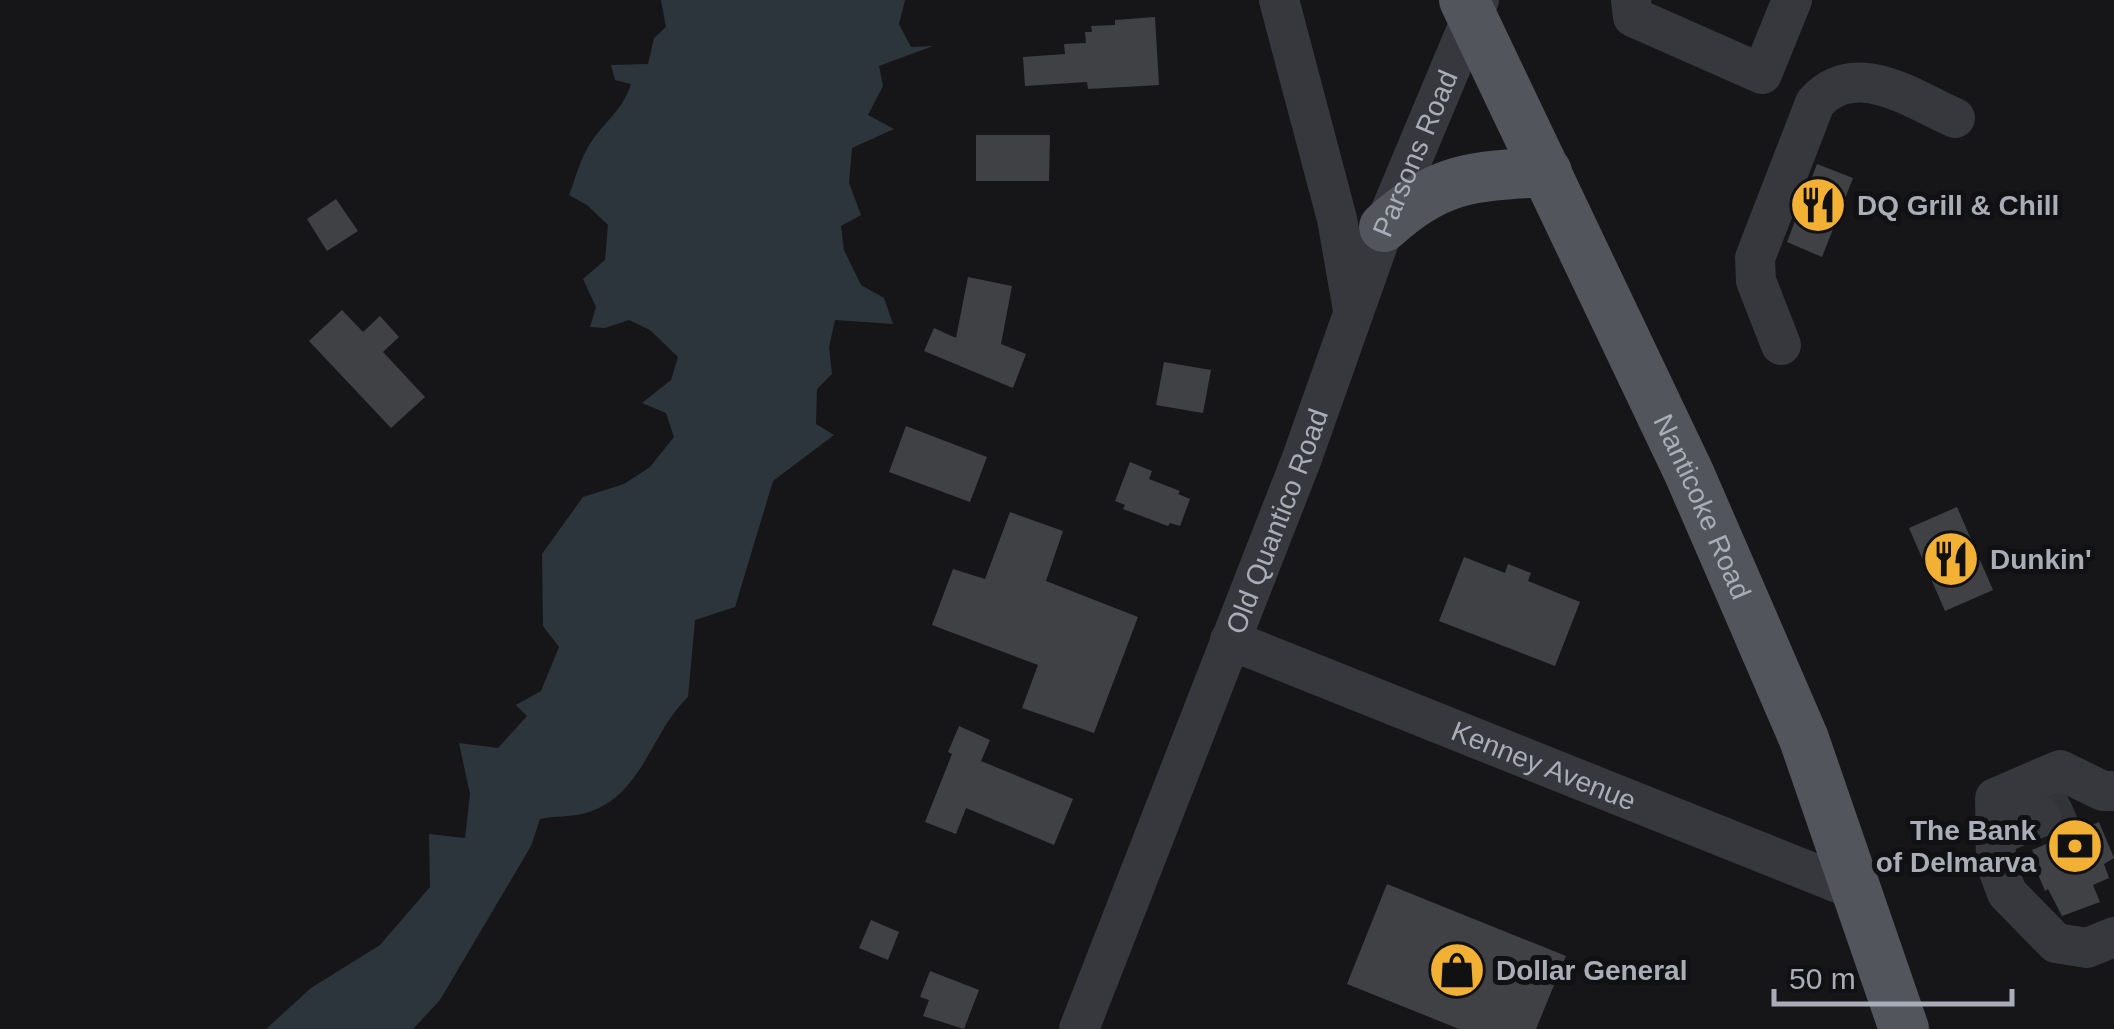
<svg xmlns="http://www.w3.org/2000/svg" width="2114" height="1029" font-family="Helvetica,sans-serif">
<rect width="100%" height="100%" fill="#161618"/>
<path fill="#2c353c" d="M 661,0 L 905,0 L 899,24 L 911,47 L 933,46 L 879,66 L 883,86 L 868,115 L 894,129 L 852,148 L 849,183 L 861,215 L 841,226 L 844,250 L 861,285 L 884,298 L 893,324 L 835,320 L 829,347 L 832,374 L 817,389 L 816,424 L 834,435 L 773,481 L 735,607 L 695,620 L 688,697 C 650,733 643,796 586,813 C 572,817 554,816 540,819 L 531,846 L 440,1000 L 413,1029 L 266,1029 L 311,988 L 380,945 L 430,887 L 429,834 L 465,838 L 470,794 L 459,743 L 498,748 L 527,716 L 516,705 L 541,691 L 559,647 L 543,626 L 542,554 L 583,497 L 624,484 L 650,467 L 674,437 L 666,413 L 642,403 L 671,380 L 678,357 L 650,330 L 629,320 L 605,328 L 590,327 L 596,307 L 583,279 L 605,260 L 608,225 L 587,205 L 569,195 C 575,180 579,163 587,149 C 601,123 622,113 631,84 L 615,80 L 611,65 L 648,64 L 654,38 L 666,27 Z"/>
<g fill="#404145">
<path d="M 1155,17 L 1159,85 L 1088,89 L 1087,82 L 1025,86 L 1023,57 L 1065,54 L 1064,44 L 1086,43 L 1085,32 L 1092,32 L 1091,26 L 1115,25 L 1115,20 Z"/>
<path d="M 976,135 L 1050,135 L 1049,181 L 976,181 Z"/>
<path d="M 1817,164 L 1853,178 L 1822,257 L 1787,242 Z"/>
<path d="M 336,199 L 358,231 L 327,251 L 307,219 Z"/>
<path d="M 968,277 L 1012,286 L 1001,344 L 1026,354 L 1013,388 L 924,351 L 934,328 L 956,338 Z"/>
<path d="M 342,310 L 363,332 L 380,316 L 399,337 L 383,352 L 425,397 L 391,428 L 309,341 Z"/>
<path d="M 1164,362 L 1211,370 L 1203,413 L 1156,405 Z"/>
<path d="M 906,426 L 987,457 L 970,502 L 889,472 Z"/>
<path d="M 1130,462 L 1152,471 L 1149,479 L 1180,491 L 1178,494 L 1190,499 L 1180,526 L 1170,523 L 1168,526 L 1123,509 L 1125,505 L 1115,501 Z"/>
<path d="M 1957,507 L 1993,590 L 1945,611 L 1909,528 Z"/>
<path d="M 1010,512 L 1063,531 L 1046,581 L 1138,617 L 1094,733 L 1022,708 L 1038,665 L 932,625 L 953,569 L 985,579 Z"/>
<path d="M 1464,557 L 1505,573 L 1508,564 L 1531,573 L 1528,581 L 1580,602 L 1555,666 L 1439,621 Z"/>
<path d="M 959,726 L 990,740 L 981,761 L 1073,799 L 1054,845 L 966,808 L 956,834 L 925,822 L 952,754 L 948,752 Z"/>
<path d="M 2059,796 L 2070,801 L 2082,829 L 2099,822 L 2114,858 L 2104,864 L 2109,878 L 2093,885 L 2100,902 L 2062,916 L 2048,889 L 2045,891 L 2033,862 L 2037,860 L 2032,850 L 2051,842 L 2050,839 L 2060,831 L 2065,819 L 2062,807 L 2055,798 Z"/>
<path d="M 1387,884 L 1566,956 L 1536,1029 L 1459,1029 L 1347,984 Z"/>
<path d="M 871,920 L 899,932 L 888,960 L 859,948 Z"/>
<path d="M 930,971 L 979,990 L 964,1029 L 923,1016 L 929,1000 L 920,997 Z"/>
</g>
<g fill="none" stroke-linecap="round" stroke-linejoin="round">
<path stroke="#333438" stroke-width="40" stroke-dasharray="40 20" stroke-linecap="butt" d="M 2041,817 L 2071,804"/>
<g stroke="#37383d" stroke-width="40">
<path d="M 1279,0 L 1337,219 L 1353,310"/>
<path d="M 1631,0 L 1633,17 L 1762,74 L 1792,0"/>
<path d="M 1781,345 L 1756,281 L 1755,258 L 1815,103 C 1855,58 1910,98 1955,118"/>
<path id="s1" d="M 1230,640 L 1858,891"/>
<path d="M 2114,791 L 2103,791 L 2060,770 L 1995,798 L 1996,863 L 2007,893 L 2056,943 L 2087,948 L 2114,937"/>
<path d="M 1997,835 L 2041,817"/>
<path id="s2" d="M 1079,1029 L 1302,458 L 1384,227 L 1479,0"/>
</g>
<g stroke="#53555c" stroke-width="50">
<path id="s3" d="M 1464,0 L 1689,473 L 1751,616 L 1804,739 L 1904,1029"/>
<path d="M 1384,227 C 1439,176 1475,176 1547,172"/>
</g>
</g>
<defs>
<g id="restaurant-disc" transform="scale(2.875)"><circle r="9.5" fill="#f2b134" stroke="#111113"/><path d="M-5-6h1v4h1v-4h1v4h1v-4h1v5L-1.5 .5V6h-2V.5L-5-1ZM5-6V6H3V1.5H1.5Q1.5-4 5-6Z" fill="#111"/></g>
<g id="bank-disc" transform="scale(2.875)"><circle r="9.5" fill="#f2b134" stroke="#111113"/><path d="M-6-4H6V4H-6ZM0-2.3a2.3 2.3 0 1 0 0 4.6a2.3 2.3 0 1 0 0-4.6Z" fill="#111"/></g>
<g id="shop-disc" transform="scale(2.875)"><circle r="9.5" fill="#f2b134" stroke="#111113"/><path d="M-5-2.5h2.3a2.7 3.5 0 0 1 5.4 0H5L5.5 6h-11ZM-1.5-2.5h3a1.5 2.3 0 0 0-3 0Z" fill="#111"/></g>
</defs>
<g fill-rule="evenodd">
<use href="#restaurant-disc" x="1818" y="205"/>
<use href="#restaurant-disc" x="1951" y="559"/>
<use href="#bank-disc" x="2075" y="846"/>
<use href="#shop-disc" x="1457" y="970"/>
</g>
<g text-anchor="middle" stroke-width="10" stroke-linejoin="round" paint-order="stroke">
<g font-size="28" fill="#a8adb8" stroke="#111113">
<text dy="10" stroke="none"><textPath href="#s2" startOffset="938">Parsons Road</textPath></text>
<text dy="10" stroke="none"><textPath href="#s3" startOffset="560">Nanticoke Road</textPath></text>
<text dy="10" stroke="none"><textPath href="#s2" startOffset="545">Old Quantico Road</textPath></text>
<text dy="10" stroke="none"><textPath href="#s1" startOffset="338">Kenney Avenue</textPath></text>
</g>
<g font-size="28" font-weight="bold" fill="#a8adb8" stroke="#111113" text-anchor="start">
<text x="1857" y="215">DQ Grill &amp; Chill</text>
<text x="1990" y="569">Dunkin'</text>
<text x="2036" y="840" text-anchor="end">The Bank<tspan x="2036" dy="32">of Delmarva</tspan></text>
<text x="1496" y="980">Dollar General</text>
</g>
</g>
<path d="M1774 989v15h238v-15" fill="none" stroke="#a8adb8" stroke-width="5"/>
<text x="1789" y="989" font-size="30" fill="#a8adb8" stroke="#111113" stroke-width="8" paint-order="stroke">50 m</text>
</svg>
